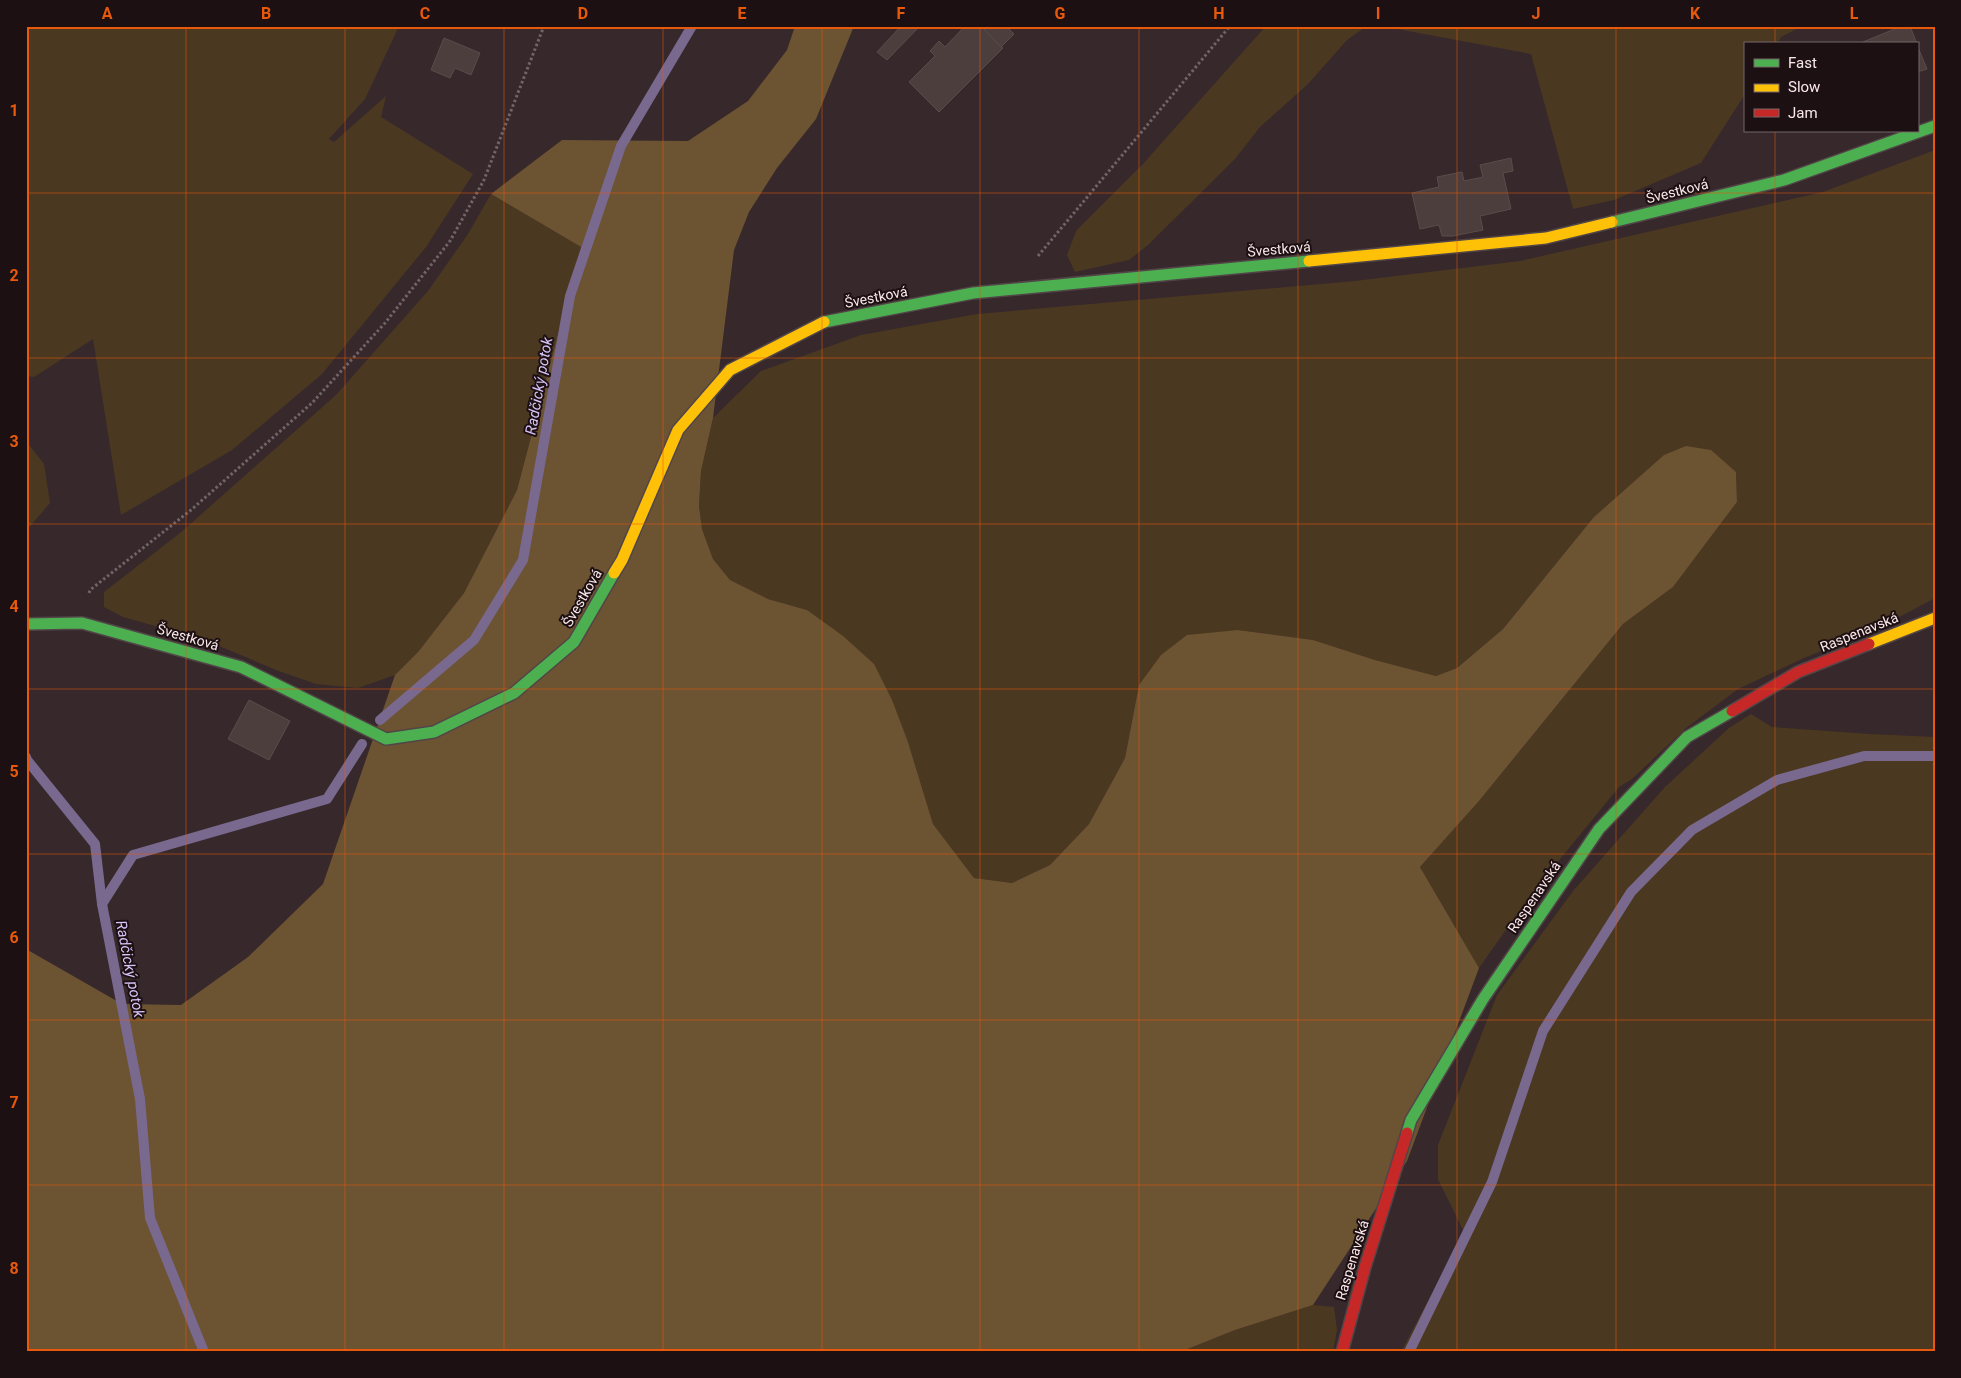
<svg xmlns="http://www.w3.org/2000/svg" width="1961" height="1378" font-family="Roboto,sans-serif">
<rect width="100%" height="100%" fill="#37282b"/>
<g fill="#4b3821">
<path d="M 26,26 L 399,26 L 365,99 L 329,139 L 334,142 L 386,96 L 381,117 L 473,174 L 426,247 L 322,374 L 232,450 L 121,515 L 93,339 L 34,377 L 26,376 Z"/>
<path d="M 1266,26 L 1381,26 L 1364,28 L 1347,40 L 1308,84 L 1260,127 L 1235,159 L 1148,245 L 1129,260 L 1075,272 L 1067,255 L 1076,231 L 1142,165 Z"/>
<path d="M 1381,26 L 1802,26 L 1781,37 L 1777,44 L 1745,44 L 1745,94 L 1701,163 L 1614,200 L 1573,209 L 1531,54 Z"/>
<path d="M 1935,150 L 1935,598 L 1877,629 L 1804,658 L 1738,689 L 1686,728 L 1632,779 L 1619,787 L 1529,897 L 1479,968 L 1420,867 L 1479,801 L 1623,624 L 1673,587 L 1737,502 L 1736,472 L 1593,518 L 1503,629 L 1457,668 L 1436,676 L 1375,660 L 1312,640 L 1238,630 L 1139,685 L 1125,758 L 1089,824 L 1050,865 L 1012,883 L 974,878 L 933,824 L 908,742 L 807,610 L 768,599 L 730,580 L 713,559 L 702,529 L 699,506 L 701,471 L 713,418 L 761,371 L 861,335 L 977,314 L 1355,281 L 1520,261 L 1823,192 Z"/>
<path d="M 491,194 L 581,247 L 517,490 L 464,593 L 418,652 L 395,675 L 358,688 L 316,684 L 276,670 L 205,640 L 123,617 L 104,607 L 104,592 L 180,533 L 336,395 L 428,291 L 468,234 Z"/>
<path d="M 26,441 L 44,464 L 50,503 L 26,531 Z"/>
<path d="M 1751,714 L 1772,727 L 1869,734 L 1935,737 L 1935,1078 L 1933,1082 L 1935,1084 L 1935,1352 L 1401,1352 L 1464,1232 L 1438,1179 L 1438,1145 L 1497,995 L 1573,891 L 1665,787 L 1729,728 Z"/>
<path d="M 1313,1305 L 1334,1307 L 1337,1330 L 1333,1352 L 1180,1352 L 1235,1330 Z"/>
</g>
<path fill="#6c5332" d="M 795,26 L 854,26 L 816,119 L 777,168 L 749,212 L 734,250 L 713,418 L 701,471 L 699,506 L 702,529 L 713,559 L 730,580 L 768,599 L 807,610 L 843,636 L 874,664 L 892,700 L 908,742 L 933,824 L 974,878 L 1012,883 L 1050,865 L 1089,824 L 1125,758 L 1139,685 L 1161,655 L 1187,635 L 1238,630 L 1313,640 L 1375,660 L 1436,676 L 1457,668 L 1503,629 L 1593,518 L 1664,455 L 1686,446 L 1711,450 L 1736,472 L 1737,502 L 1673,587 L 1623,624 L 1479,801 L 1420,867 L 1479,968 L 1407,1161 L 1313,1305 L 1235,1330 L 1180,1352 L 26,1352 L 26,949 L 122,1004 L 181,1005 L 248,957 L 323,884 L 395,675 L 418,652 L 464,593 L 517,490 L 581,247 L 491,194 L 562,140 L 688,141 L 748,101 L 787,50 Z"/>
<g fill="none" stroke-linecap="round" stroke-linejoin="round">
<g stroke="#79698e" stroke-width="10">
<path d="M 380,720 L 474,640 L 523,560 L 570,296 L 621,146 L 692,26"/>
<path d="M 26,757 L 27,760 L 95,844 L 102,904"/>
<path d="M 204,1352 L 150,1218 L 140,1099 L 102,904 L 133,855 L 327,799 L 362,744"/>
<path d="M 1409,1352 L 1492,1182 L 1543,1031 L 1631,892 L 1692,830 L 1777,780 L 1864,756 L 1935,756"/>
</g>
</g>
<g fill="#4c3e3c" stroke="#594c4b">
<path d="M 901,26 L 920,26 L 887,60 L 877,52 Z"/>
<path d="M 965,26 L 981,26 L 1003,48 L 939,112 L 909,82 L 935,56 L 930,51 L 939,41 L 945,47 Z"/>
<path d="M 981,26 L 1006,26 L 1014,34 L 1001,47 Z"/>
<path d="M 1902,26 L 1910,26 L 1917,44 L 1858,44 Z"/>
<path d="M 444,38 L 480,53 L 471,75 L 455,68 L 450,78 L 431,70 Z"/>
<path d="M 1917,45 L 1927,69 L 1917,72 Z"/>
<path d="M 1511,158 L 1513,171 L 1503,173 L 1511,209 L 1480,216 L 1483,230 L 1453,236 L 1442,236 L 1439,225 L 1420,229 L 1412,193 L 1439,187 L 1437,177 L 1462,172 L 1464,181 L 1483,177 L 1480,165 Z"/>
<path d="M 249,700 L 290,721 L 269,760 L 228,739 Z"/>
</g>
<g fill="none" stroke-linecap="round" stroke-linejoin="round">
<g stroke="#524548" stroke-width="14">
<g id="fast">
<path d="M 1612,222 L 1784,180 L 1935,126"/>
<path d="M 824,322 L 973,293 L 1309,261"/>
<path d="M 26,624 L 82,623 L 241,667 L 386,739 L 434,732 L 514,693 L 574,642 L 614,573"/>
<path d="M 1407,1133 L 1411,1120 L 1483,999 L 1599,829 L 1687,737 L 1732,711"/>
</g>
</g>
<g stroke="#524548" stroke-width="14">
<g id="slow">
<path d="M 1309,261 L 1546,238 L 1612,222"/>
<path d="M 614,573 L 622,560 L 678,430 L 730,370 L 824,322"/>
<path d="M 1869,644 L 1935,618"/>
</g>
</g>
<g stroke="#524548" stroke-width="14">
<g id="jam">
<path d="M 1732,711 L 1798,672 L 1869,644"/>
<path d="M 1342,1352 L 1365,1267 L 1407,1133"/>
</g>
</g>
<g stroke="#706567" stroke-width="3" stroke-dasharray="2.5 2.5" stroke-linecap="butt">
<path d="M 1038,256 L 1230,26"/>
<path d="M 89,593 L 90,590 L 191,510 L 312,403 L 385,323 L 450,241 L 484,180 L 544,26"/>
</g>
<use href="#fast" stroke="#4caf50" stroke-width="11"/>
<use href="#slow" stroke="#ffc107" stroke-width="11"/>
<use href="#jam" stroke="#c62828" stroke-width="11"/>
</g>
<path fill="none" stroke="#e8590c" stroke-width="1" stroke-opacity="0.55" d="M 186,26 L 186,1352M 345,26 L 345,1352M 504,26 L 504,1352M 663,26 L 663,1352M 822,26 L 822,1352M 980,26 L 980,1352M 1139,26 L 1139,1352M 1298,26 L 1298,1352M 1457,26 L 1457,1352M 1616,26 L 1616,1352M 1775,26 L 1775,44M 1775,131 L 1775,1352M 26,193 L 1935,193M 26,358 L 1935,358M 26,524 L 1935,524M 26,689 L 1935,689M 26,854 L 1935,854M 26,1020 L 1935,1020M 26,1185 L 1935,1185"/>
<g text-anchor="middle" stroke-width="4" stroke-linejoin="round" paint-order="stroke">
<g font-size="14" fill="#fbe8ea" stroke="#1c1012">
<text transform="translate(1677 191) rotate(-14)" y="5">Švestková</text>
<text transform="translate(1279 249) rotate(-5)" y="5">Švestková</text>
<text transform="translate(876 297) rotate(-11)" y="5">Švestková</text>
<text transform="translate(582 598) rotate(-60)" y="5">Švestková</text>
<text transform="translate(1859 632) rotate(-22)" y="5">Raspenavská</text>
<text transform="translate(188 637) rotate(16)" y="5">Švestková</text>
<text transform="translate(1534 897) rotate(-56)" y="5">Raspenavská</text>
<text transform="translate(1352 1260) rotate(-73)" y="5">Raspenavská</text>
</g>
<g font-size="15" font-style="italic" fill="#d8c4f9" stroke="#1c1012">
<text transform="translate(539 386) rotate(-80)" y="5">Radčický potok</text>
<text transform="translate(130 969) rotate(79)" y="5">Radčický potok</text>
</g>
</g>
<rect width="1961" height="1378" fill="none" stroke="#1c1012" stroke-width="55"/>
<rect x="1744" y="42" width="175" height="90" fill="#1c1012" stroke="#756668"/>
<rect x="1754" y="59" width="25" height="8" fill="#4caf50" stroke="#756668"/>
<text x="1788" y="68" font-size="15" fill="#fbe8ea">Fast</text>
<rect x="1754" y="84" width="25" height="8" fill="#ffc107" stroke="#756668"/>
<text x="1788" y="92" font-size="15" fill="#fbe8ea">Slow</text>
<rect x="1754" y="109" width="25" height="8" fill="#c62828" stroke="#756668"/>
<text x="1788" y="118" font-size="15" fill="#fbe8ea">Jam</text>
<rect x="28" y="28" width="1906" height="1322" fill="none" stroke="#e8590c" stroke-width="2"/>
<g font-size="16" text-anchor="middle" font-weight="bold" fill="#e8590c">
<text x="107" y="19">A</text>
<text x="266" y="19">B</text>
<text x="425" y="19">C</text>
<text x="583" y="19">D</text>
<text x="742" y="19">E</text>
<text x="901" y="19">F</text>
<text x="1060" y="19">G</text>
<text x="1219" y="19">H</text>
<text x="1378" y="19">I</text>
<text x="1536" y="19">J</text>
<text x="1695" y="19">K</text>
<text x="1854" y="19">L</text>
<text x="14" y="116">1</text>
<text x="14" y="281">2</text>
<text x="14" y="447">3</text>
<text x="14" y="612">4</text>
<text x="14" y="777">5</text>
<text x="14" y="943">6</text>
<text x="14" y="1108">7</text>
<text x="14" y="1274">8</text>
</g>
</svg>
